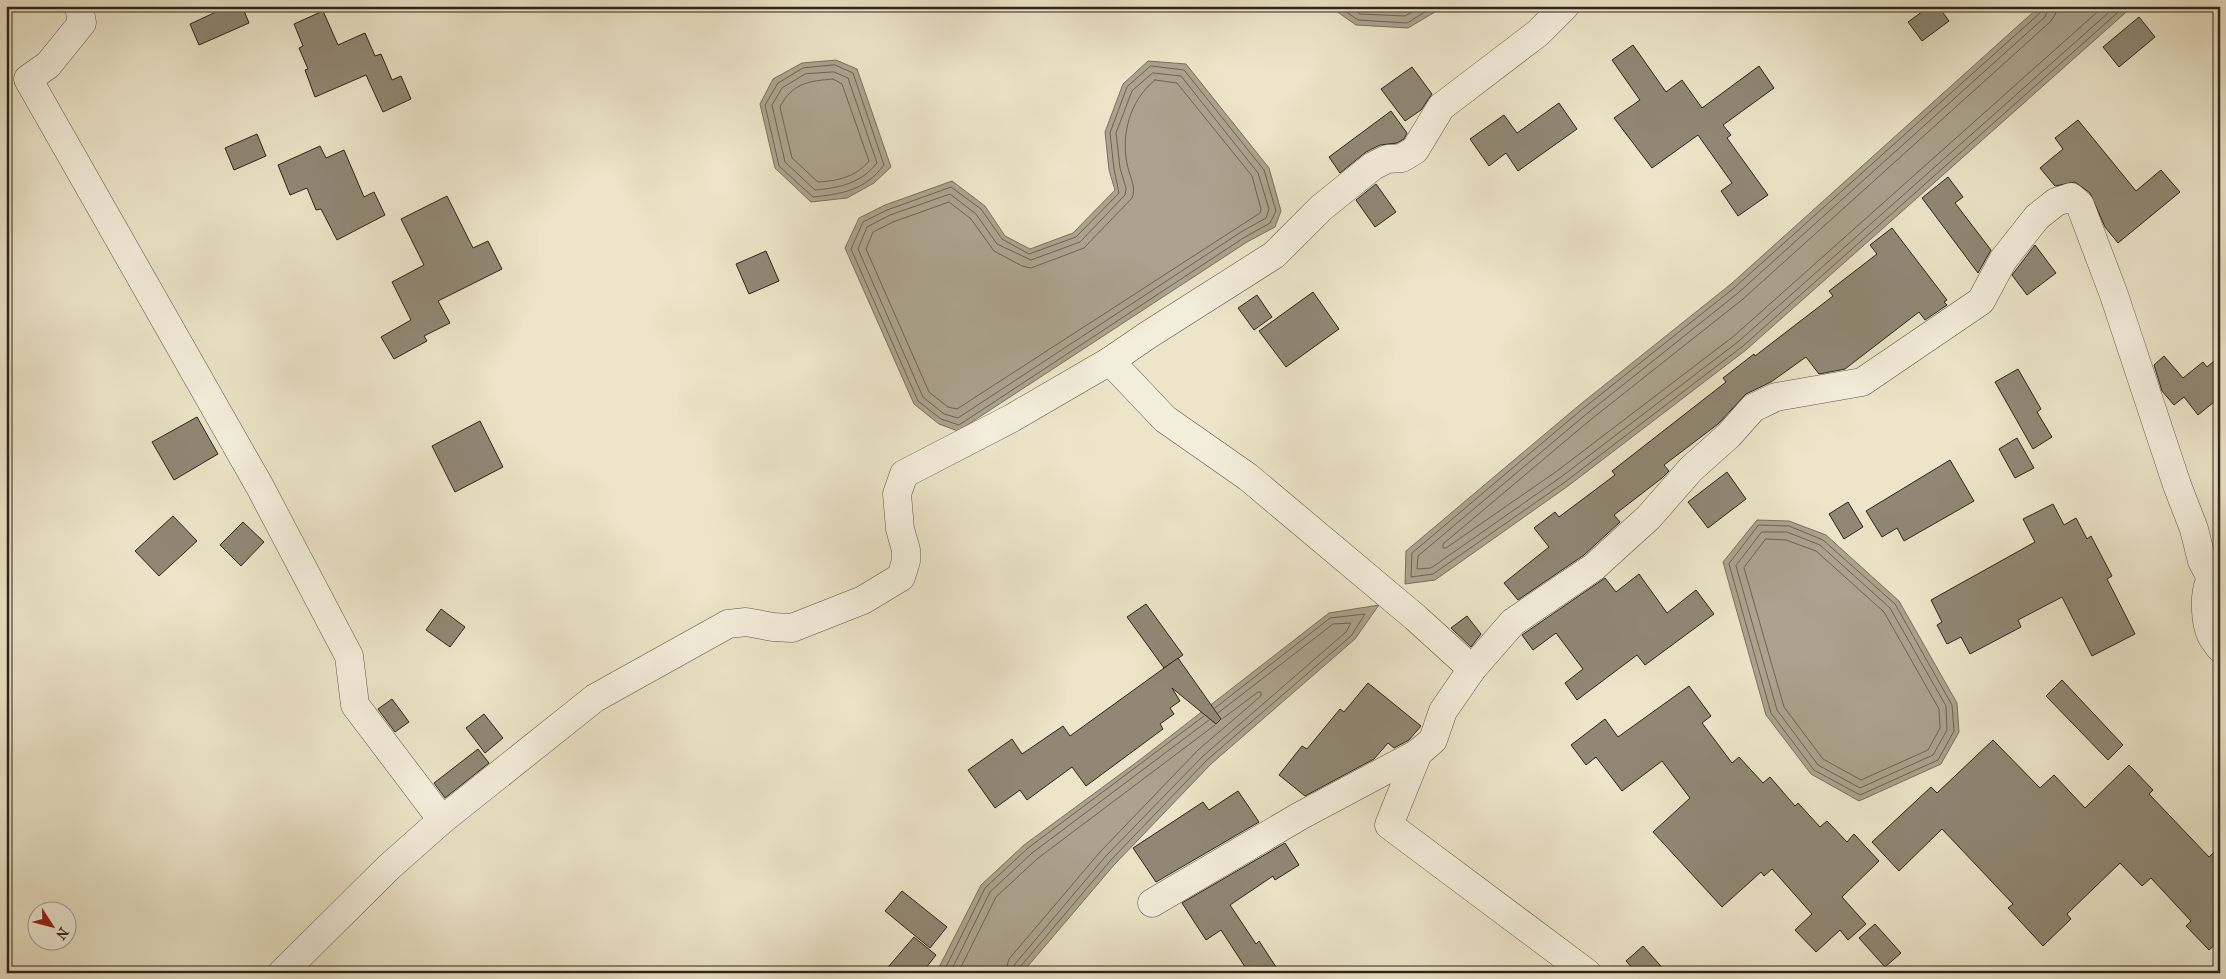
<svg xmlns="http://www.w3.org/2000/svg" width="2226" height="979" font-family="'IM FELL French Canon',serif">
<rect width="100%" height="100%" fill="#ece5c9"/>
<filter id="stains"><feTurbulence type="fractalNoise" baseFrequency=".004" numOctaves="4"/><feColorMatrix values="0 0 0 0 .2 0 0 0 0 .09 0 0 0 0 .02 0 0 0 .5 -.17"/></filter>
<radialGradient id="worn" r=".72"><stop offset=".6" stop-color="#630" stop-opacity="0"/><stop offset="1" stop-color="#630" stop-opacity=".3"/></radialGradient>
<g fill="#aba38e" stroke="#797060">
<path d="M 1329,6 L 1445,6 L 1408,28 L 1356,25 Z"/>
<path d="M 2040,6 L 2133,6 L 1746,350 L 1568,486 L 1435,580 L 1405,584 L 1406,551 L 1577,407 L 1731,284 Z"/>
<path d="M 836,60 L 857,69 L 891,167 L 874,183 L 847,198 L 811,202 L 775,168 L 760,104 L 773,79 L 802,63 Z"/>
<path d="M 1148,61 L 1186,64 L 1269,168 L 1281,211 L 1275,227 L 1247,242 L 958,431 L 939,424 L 914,404 L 845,248 L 859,218 L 885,205 L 952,181 L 985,206 L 1005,236 L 1030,249 L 1073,233 L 1115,190 L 1109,170 L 1105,132 L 1123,84 Z"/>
<path d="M 1757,520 L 1789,521 L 1826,535 L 1899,601 L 1957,703 L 1959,732 L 1941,764 L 1859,801 L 1811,774 L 1766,715 L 1723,562 Z"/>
<path d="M 1379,605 L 1355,639 L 1211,764 L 1114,865 L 1022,973 L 936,973 L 981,885 L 1024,845 L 1141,759 L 1329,613 Z"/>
</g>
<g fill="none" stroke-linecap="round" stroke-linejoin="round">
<g stroke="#6c6454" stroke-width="1">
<path d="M 1338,6 L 1358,20 L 1407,23 L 1435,6"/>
<path d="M 1349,6 L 1360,14 L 1405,16 L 1423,6"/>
<path d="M 2043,6 L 2041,12 L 1734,288 L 1580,411 L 1412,553 L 1411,577 L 1433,574 L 1565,482 L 1743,346 L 2125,6"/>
<path d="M 2049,6 L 2045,17 L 1738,293 L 1584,416 L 1418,556 L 1417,569 L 1431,568 L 1561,477 L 1739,341 L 2116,6"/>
<path d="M 2057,6 L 2055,15 L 2050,22 L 1743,299 L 1589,421 L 1443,544 L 1443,548 L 1446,548 L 1557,471 L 1734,336 L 2104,6"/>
<path d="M 835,65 L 853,73 L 884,165 C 865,190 843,194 813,197 L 779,166 L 765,105 L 778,83 L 803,68 Z"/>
<path d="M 1151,66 L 1184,70 L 1264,170 L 1276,211 L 1270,223 L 1245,237 L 959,425 L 941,419 L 918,401 L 851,249 L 863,222 L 887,210 L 951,187 L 981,209 L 1002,239 L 1029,254 L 1076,237 L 1119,193 L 1114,169 L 1110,133 L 1127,87 Z"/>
<path d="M 834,72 L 848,78 L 877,163 C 861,183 840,188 815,190 L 785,162 L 772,105 L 782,88 L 805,74 Z"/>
<path d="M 1153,73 L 1181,76 L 1258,173 L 1269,209 L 1266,218 L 1241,232 L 958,418 L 944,414 L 923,397 L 858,249 L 867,227 L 890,215 L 950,194 L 976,214 L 997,244 L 1031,260 L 1080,242 L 1125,195 L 1126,188 L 1120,168 L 1116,133 L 1132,91 Z"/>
<path d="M 833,79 L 842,84 L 869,161 C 856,177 837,181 818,182 L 792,158 L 780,107 C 792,83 809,81 833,79 Z"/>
<path d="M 1155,80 L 1177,83 L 1252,176 L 1261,209 L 1260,213 L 957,409 L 948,407 L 929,392 L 866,249 L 873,232 L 893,222 L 949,202 L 971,219 L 994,251 L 1022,266 L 1031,268 L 1084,248 L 1132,198 C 1136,188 1131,179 1128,168 C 1120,137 1129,101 1155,80 Z"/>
<path d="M 1759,525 L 1789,526 L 1823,540 L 1895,604 L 1952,705 L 1954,731 L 1938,760 L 1860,795 L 1814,770 L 1771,713 L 1729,564 Z"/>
<path d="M 1762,532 L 1787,532 L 1820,545 L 1890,608 L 1946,706 L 1947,730 L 1933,755 L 1860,788 L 1818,765 L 1777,710 L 1736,566 Z"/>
<path d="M 1766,539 L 1786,540 L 1816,551 L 1884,612 L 1939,709 L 1940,728 L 1928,750 L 1861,780 L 1823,759 L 1784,707 L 1744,568 Z"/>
<path d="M 943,973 L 985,888 L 1028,848 L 1204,716"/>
<path d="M 950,973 L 990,892 L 1032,853 L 1209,720"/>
<path d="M 958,973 L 996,897 L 1037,859 L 1215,725"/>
<path d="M 1005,973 L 1009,959 L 1100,852 L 1198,750 L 1261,696 L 1261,692 L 1258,692 L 1222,719"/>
<path d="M 1012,973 L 1015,964 L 1105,857 L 1203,756 L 1346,632 L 1351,623 L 1333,624 L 1218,713"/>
<path d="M 1019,973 L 1020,967 L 1110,861 L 1207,760 L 1351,636 L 1365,614 L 1330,618 L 1215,708"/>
</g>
</g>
<g fill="#908875" stroke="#2d241b">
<path d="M 229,6 L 242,6 L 249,23 L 199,45 L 190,24 Z"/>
<path d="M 1930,6 L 1938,6 L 1949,21 L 1922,41 L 1908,22 Z"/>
<path d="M 323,11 L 338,45 L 365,33 L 375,56 L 381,54 L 392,80 L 401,76 L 411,99 L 383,112 L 366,75 L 315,97 L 305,70 L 308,69 L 299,48 L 303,46 L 294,24 Z"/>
<path d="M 2139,17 L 2155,37 L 2119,67 L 2103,47 Z"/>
<path d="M 1633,45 L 1666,92 L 1682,80 L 1702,108 L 1759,66 L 1774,88 L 1723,125 L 1731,135 L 1727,138 L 1768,195 L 1738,216 L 1721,191 L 1732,183 L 1698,135 L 1652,168 L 1614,118 L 1640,100 L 1612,60 Z"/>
<path d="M 1412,67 L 1432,94 L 1421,110 L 1405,121 L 1381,89 Z"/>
<path d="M 1559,103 L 1577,129 L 1518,171 L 1506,153 L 1489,166 L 1470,139 L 1504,115 L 1517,133 Z"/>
<path d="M 1391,111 L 1407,133 L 1404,139 L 1397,143 L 1380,145 L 1366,152 L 1340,173 L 1329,157 Z"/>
<path d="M 2078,120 L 2136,191 L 2161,170 L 2180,192 L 2118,243 L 2105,227 L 2090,193 L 2075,182 L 2055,186 L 2040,168 L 2063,149 L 2055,138 Z"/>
<path d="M 257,134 L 266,156 L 234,170 L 225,148 Z"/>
<path d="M 320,146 L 326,158 L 344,150 L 364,197 L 374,192 L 385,215 L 337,240 L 321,209 L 316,210 L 307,188 L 290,195 L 278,165 Z"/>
<path d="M 1948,177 L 1963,197 L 1955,203 L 1991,250 L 1978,273 L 1922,198 Z"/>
<path d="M 1376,184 L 1396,212 L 1375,227 L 1356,200 Z"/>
<path d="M 447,196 L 473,248 L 488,241 L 502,269 L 438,301 L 450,323 L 424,336 L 427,341 L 394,359 L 381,337 L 411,320 L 392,282 L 424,265 L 401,219 Z"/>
<path d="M 1892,228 L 1947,300 L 1944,302 L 1947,305 L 1925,320 L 1919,312 L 1845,369 L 1819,374 L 1806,357 L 1771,382 L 1746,394 L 1718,424 L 1664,465 L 1669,471 L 1662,478 L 1614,515 L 1620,522 L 1584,555 L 1518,600 L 1504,583 L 1549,547 L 1534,528 L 1555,512 L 1559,517 L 1615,475 L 1612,471 L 1726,382 L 1723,378 L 1754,354 L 1755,356 L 1833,296 L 1829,291 L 1877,254 L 1870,245 Z"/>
<path d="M 2035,245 L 2056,273 L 2027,295 L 2012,275 Z"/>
<path d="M 766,251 L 779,281 L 749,294 L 736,264 Z"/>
<path d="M 1313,292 L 1339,329 L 1286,367 L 1259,331 Z"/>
<path d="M 1257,295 L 1272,317 L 1254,330 L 1238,308 Z"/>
<path d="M 2164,356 L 2183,378 L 2203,362 L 2207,367 L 2220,356 L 2220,397 L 2198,415 L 2184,397 L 2174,405 L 2162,391 L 2154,365 Z"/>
<path d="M 2018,369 L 2041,409 L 2037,412 L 2052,437 L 2033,449 L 1995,382 Z"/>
<path d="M 197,417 L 218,454 L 174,480 L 152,442 Z"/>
<path d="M 480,421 L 503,467 L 455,492 L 432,446 Z"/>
<path d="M 2017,438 L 2034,468 L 2015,478 L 1999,449 Z"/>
<path d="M 1950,460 L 1974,501 L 1904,541 L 1897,528 L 1882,537 L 1866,511 Z"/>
<path d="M 1727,472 L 1746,499 L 1708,528 L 1688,502 Z"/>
<path d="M 1848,502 L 1863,527 L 1844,539 L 1829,514 Z"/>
<path d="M 2053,504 L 2064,525 L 2076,518 L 2087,539 L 2091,536 L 2112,576 L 2107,579 L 2135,634 L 2092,656 L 2062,597 L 2018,620 L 2021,627 L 1970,654 L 1961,637 L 1947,644 L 1937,625 L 1942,622 L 1931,600 L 2035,542 L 2023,519 Z"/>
<path d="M 173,516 L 197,541 L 159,576 L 135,551 Z"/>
<path d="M 243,522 L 264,542 L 241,566 L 220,545 Z"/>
<path d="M 1639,574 L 1667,613 L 1696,590 L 1714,614 L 1645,665 L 1637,655 L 1577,700 L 1565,683 L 1583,669 L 1556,633 L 1533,650 L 1522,635 L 1605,578 L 1616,592 Z"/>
<path d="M 1146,604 L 1183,655 L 1164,668 L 1127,617 Z"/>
<path d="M 441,609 L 465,627 L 450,647 L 426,630 Z"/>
<path d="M 1467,616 L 1481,634 L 1471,647 L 1451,628 Z"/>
<path d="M 1178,658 L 1221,719 L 1216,724 L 1172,688 L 1180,701 L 1170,708 L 1174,714 L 1160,724 L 1163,729 L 1086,786 L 1072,767 L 1027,800 L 1020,790 L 995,808 L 968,770 L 1012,739 L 1022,754 L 1063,726 L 1070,736 Z"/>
<path d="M 2062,680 L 2123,745 L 2108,760 L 2046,696 Z"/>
<path d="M 1368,683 L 1421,726 L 1409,740 L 1394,748 L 1388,743 L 1374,759 L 1305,796 L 1279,775 L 1302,746 L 1307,749 L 1340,709 L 1344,712 Z"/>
<path d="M 1689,686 L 1711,716 L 1702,723 L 1732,763 L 1739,757 L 1763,783 L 1770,777 L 1795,806 L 1798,803 L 1820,827 L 1827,821 L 1847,842 L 1854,834 L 1879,861 L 1842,897 L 1866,924 L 1848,940 L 1840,930 L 1816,952 L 1795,930 L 1812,914 L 1772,869 L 1764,876 L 1761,872 L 1722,907 L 1653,832 L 1690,798 L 1662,761 L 1622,791 L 1596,757 L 1586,765 L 1571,745 L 1605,719 L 1618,737 Z"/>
<path d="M 392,699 L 409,722 L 395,732 L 378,709 Z"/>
<path d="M 484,714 L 503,738 L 485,753 L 466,728 Z"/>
<path d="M 1993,740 L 2040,788 L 2054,775 L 2085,808 L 2129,765 L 2153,790 L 2149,794 L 2209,857 L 2220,847 L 2220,940 L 2209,950 L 2186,926 L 2191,921 L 2151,878 L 2142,886 L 2120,863 L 2067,914 L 2071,919 L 2043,946 L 2008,908 L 2013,904 L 1942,829 L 1899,871 L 1872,842 L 1931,787 L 1937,793 Z"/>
<path d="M 478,749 L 489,763 L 445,798 L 434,783 Z"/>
<path d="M 1238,791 L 1259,822 L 1156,882 L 1133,848 L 1203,802 L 1209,810 Z"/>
<path d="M 1285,843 L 1299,865 L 1275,880 L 1273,876 L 1230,905 L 1256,944 L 1259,941 L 1280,973 L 1249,973 L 1221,930 L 1206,940 L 1182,903 Z"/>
<path d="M 902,891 L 947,927 L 930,948 L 885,911 Z"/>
<path d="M 1875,924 L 1901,953 L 1885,967 L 1859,938 Z"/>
<path d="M 914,937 L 936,955 L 922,973 L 883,973 Z"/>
<path d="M 1643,946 L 1667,973 L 1637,973 L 1626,961 Z"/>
</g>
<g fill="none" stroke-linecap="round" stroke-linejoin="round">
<g stroke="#5d5446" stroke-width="29">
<g id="minor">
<path d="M 79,6 L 82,23 L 48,65 L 28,79 L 259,485 L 349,656 L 355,705 L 442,820"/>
<path d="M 1110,361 L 1165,419 L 1248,477 L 1416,618 L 1472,669"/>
<path d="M 2220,572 C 2215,574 2210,578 2209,583 C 2204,596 2205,622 2211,635 C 2213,639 2217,644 2220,648"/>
<path d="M 1418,753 L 1389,825 L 1587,973"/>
<path d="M 1152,903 L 1300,816 L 1418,753 L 1433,740 L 1443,711 L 1472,669 L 1513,622 L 1594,567 L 1649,517 L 1691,469 L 1729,435 L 1753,408 L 1776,397 L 1862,382 L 1981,301 L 2003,260 L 2037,217 L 2056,202 L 2071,197 L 2080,205 L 2114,295 L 2177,485 L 2194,529 L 2202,561 L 2211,578"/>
<path d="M 282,973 L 389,867 L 442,820 L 595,698 L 728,624 L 746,622 L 773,627 L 792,628 L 863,600 L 901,577 L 906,561 L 906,550 L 900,529 L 897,494 L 904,474 L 1012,418 L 1110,361 L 1148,335 L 1274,255 L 1321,208 L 1373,166 L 1387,159 L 1402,158 L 1415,150 L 1441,107 L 1538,33 L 1565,6"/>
</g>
</g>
<use href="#minor" stroke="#f3eedc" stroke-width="28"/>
</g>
<rect width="2226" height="979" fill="none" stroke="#ece5c9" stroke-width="25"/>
<rect x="8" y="8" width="2211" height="964" fill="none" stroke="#2d241b" stroke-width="2.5"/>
<rect x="12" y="12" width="2201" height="954" fill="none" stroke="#2d241b"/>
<g transform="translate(52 926) rotate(126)"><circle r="24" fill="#f3eedc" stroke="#a49d8f"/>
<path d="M0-4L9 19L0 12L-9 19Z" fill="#8f2418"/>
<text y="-8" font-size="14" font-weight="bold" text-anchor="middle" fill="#2d241b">N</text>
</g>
<rect width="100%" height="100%" filter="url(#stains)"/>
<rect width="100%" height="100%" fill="url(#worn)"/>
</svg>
